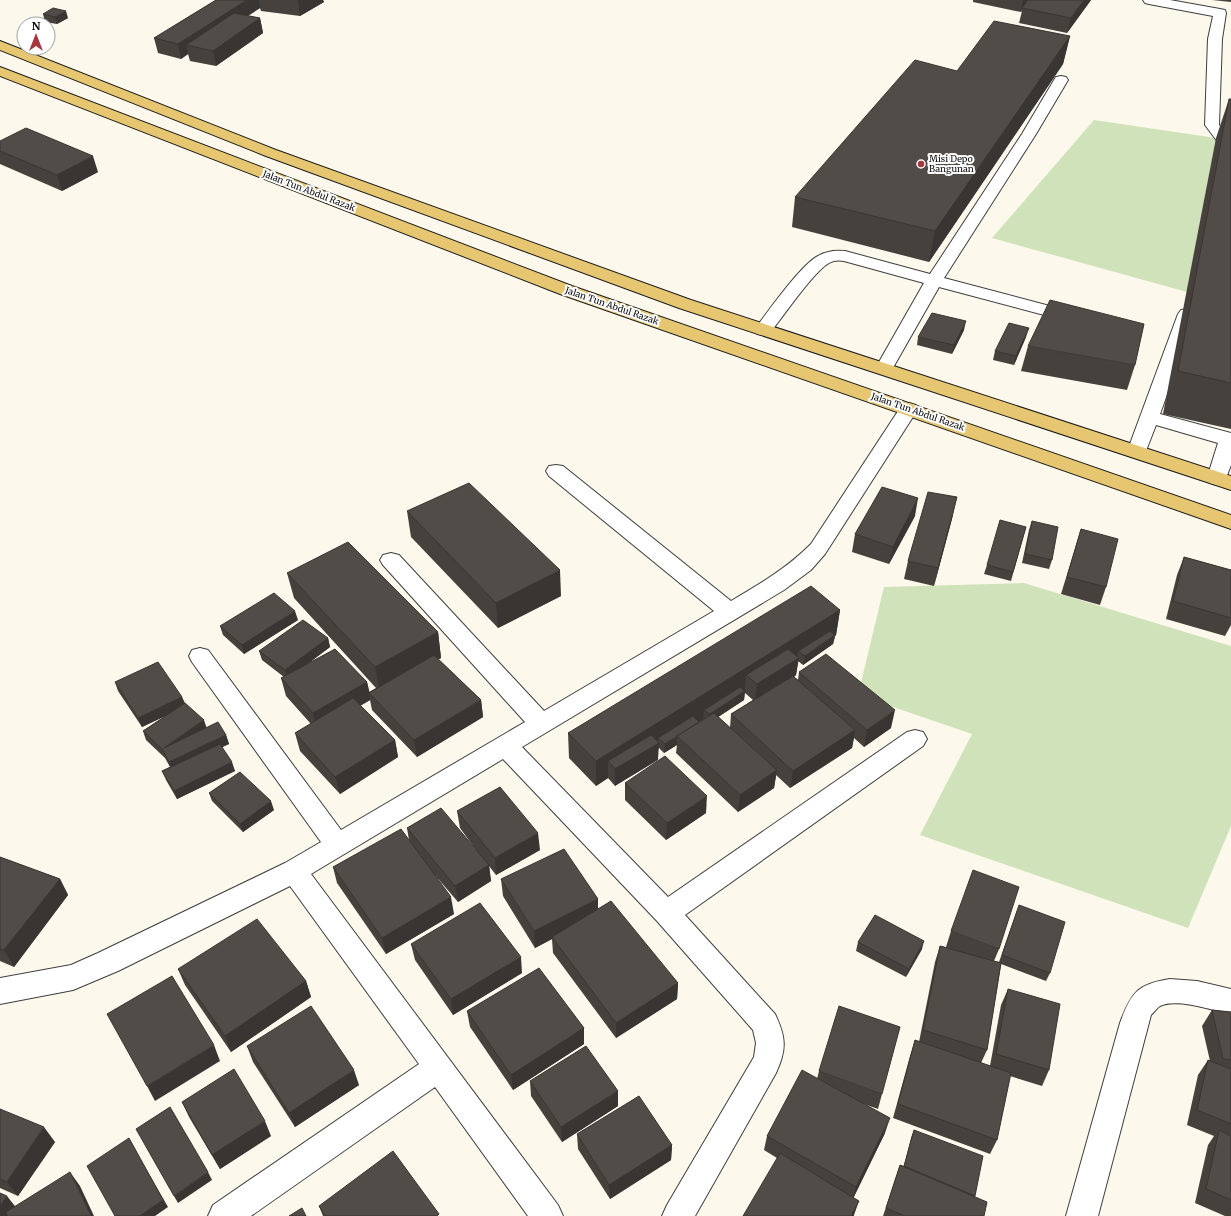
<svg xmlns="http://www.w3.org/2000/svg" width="1231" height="1216" font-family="Merriweather,serif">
<rect width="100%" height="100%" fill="#fcf8eb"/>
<g fill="#d0e2b9">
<path d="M 1094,120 L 1216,138 L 1187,292 L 992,238 Z"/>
<path d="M 1024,583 L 1231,646 L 1231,826 L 1188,928 L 920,835 L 972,734 L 858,695 L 884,587 Z"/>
</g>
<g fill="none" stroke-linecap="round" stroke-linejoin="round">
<g stroke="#3e3e3e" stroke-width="2">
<g id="service">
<path d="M 1143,0 L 1170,0 L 1220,9 L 1225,10 L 1226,13 L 1222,39 L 1219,125 L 1231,140 L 1231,154 L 1226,153 L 1205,125 L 1208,39 L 1213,16 L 1149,4 L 1145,3 Z"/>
<path d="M 1061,76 L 1066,77 L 1068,80 L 1036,134 L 944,278 L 1080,314 L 1083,318 L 1080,322 L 1074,323 L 939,287 L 890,373 L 884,374 L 878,373 L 875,369 L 924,283 L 844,261 C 839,260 834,260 829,263 C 813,272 783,317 769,334 L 763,335 L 757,334 L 754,330 L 757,326 C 770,309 801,265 818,256 C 826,251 836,250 845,251 L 930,274 L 1022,134 L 1054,80 L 1056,77 Z"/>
<path d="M 1187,309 L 1193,310 L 1196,314 L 1160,414 L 1231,433 L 1231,465 L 1224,483 L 1217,485 L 1210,483 L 1207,478 L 1218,443 L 1156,425 L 1144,456 L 1137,458 L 1130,456 L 1127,452 L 1178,314 L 1181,310 Z"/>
</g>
</g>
<g stroke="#3e3e3e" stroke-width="2">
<g id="minor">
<path d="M 909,403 L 916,405 L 918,409 L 825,554 L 811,570 L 784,590 L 522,747 L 668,897 L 907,732 L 915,730 L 923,732 L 927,739 L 923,746 L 685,915 L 775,1014 C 786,1037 787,1049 776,1073 L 695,1216 L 662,1216 L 667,1205 L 754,1057 L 756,1043 L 753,1030 L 657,921 L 503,759 L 311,874 L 558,1205 L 563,1216 L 528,1216 L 435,1087 L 251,1216 L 208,1216 L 213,1205 L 419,1064 L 290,886 L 118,971 L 73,990 L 0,1004 L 0,978 L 71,965 L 98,953 L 285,863 L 321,842 L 192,662 L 189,656 L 192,650 L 200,648 L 208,650 L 341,830 L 525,722 L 383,565 L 380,560 L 383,555 L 391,553 L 399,555 L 544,711 L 714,611 L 549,476 L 546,471 L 549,466 L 556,465 L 563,466 L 731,601 C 760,584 787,568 811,544 L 902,405 Z"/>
<path d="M 1170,979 L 1197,981 L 1231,989 L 1231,1015 C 1213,1010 1177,998 1160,1006 C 1157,1008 1154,1012 1151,1015 L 1098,1216 L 1066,1216 L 1120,1023 C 1131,993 1137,984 1170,979 Z"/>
</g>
</g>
<g stroke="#1c1c1c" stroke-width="2">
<g id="primary">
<path d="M 0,41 L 276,150 L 691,300 L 1231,476 L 1231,490 L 679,308 L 266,156 L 0,50 Z"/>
<path d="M 0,67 L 572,286 L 1231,515 L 1231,529 L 560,294 L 0,76 Z"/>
</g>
</g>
<use href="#service" fill="#fff" fill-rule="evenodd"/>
<use href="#minor" fill="#fff" fill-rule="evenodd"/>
<use href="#primary" fill="#e6c671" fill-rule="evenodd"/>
</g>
<g fill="#47413e" fill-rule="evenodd">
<path d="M 216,0 L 323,0 L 324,2 L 300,16 L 261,11 L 260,8 L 248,16 L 260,18 L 263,33 L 216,66 L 190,61 L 188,54 L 181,59 L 158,53 L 154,38 Z"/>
<path d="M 973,0 L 1091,0 L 1067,33 L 1019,23 L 1022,11 L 1021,12 L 973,2 Z"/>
<path d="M 1212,0 L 1231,0 L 1231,2 Z"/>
<path d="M 43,14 L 68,18 L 57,24 L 45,22 Z"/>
<path d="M 1070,36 L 1063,64 L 929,262 L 792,227 L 795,197 L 957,71 Z"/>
<path d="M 1229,99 L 1231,99 L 1231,429 L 1163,414 L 1216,138 Z"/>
<path d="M 0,141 L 98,172 L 62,191 L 0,164 Z"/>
<path d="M 964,330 L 952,354 L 917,345 L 918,337 Z"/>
<path d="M 1026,337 L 1014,365 L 993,360 L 995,351 Z"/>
<path d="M 1028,346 L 1135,365 L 1127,390 L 1021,371 Z"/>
<path d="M 407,511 L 561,596 L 498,628 L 411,537 Z"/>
<path d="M 953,515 L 934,586 L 904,579 L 908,561 Z"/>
<path d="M 915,516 L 889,564 L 852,552 L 855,534 Z"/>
<path d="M 1032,521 L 1052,560 L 1049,569 L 1022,563 L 1029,530 Z"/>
<path d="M 1026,527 L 1011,581 L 984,574 L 987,565 Z"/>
<path d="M 1081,529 L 1106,587 L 1100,605 L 1061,594 Z"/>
<path d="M 1184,557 L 1231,570 L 1231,625 L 1225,636 L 1166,619 L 1177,575 Z"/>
<path d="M 287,573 L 438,632 L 441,658 L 438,659 L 481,700 L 483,717 L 417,757 L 372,710 L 370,700 L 360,706 L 395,740 L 398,757 L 340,794 L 300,751 L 295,733 L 311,724 L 286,696 L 281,678 L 284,677 L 262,660 L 259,651 L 328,638 L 330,647 L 307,664 L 367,682 L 369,692 L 376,688 L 294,598 Z"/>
<path d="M 840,610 L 836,635 L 835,636 L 833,644 L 803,665 L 798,661 L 796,675 L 794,677 L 798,680 L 799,672 L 891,728 L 864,747 L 854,738 L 852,748 L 790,788 L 776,775 L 774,788 L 738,812 L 676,753 L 677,745 L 664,753 L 659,748 L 615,786 L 608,778 L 596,786 L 569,758 L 568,733 ZM 745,693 L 753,700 L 731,714 L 730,728 L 718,717 L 744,700 Z"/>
<path d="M 298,620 L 244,654 L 223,635 L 220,626 Z"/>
<path d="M 115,682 L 182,697 L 185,703 L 207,728 L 226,735 L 229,744 L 222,747 L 235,771 L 177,799 L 166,780 L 162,771 L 170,767 L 165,758 L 146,740 L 143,731 L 168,715 L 142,727 L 118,691 Z"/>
<path d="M 625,783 L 706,813 L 666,840 L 625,800 Z"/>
<path d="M 209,793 L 274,810 L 243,832 L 212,801 Z"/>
<path d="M 457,811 L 540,850 L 496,875 L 489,866 L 491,881 L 458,902 L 434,874 L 454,914 L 386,954 L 337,883 L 333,867 L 409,840 L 407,828 L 476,850 L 460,828 Z"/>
<path d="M 0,857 L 60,879 L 68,895 L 14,967 L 0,961 Z"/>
<path d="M 501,879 L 598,899 L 598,909 L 678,983 L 677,999 L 616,1038 L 553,953 L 552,939 L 535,948 L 503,896 Z"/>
<path d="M 1019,905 L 1050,973 L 1046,981 L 1001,964 L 987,1050 L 981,1063 L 990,1066 L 1001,1005 L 1008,989 L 1049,1070 L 1042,1086 L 1010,1076 L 997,1140 L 990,1154 L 893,1118 L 910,1056 L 915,1040 L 919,1042 L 935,962 L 940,946 L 950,948 L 946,947 L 951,931 L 999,949 L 994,961 L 999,962 Z"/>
<path d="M 858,942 L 922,949 L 906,977 L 856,951 Z"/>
<path d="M 411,944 L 522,973 L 453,1015 L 415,960 Z"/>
<path d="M 178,969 L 306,981 L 311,997 L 231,1052 L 185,985 Z"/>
<path d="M 1212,1010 L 1231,1012 L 1231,1216 L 1225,1216 L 1195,1203 L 1208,1145 L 1214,1136 L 1187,1125 L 1198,1075 L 1208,1060 L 1210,1061 L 1202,1026 Z"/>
<path d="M 467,1011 L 584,1028 L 584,1044 L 513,1090 L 470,1027 Z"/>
<path d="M 247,1046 L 359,1085 L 295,1127 L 253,1062 Z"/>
<path d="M 819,1071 L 882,1094 L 878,1109 L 861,1103 L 885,1133 L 853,1198 L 854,1215 L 777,1158 L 764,1150 L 767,1136 L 817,1079 Z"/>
<path d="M 530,1081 L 618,1091 L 618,1106 L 562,1142 L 531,1096 Z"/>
<path d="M 182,1102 L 271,1136 L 220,1169 L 189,1117 Z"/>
<path d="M 0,1109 L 55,1142 L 18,1196 L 0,1188 Z"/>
<path d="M 914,1130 L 975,1196 L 984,1216 L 883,1216 L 900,1165 L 904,1166 L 911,1138 Z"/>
<path d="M 577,1134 L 672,1145 L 671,1160 L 610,1199 L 578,1149 Z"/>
<path d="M 319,1206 L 440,1216 L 323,1216 Z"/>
</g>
<g fill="#393532">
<path d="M 247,0 L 259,0 L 260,8 L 198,48 L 186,45 L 188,54 L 181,59 L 178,44 Z"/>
<path d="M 299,0 L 323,0 L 324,2 L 300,16 L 298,1 Z"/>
<path d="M 1023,0 L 1030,0 L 1022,8 L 1021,12 Z"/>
<path d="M 1084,0 L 1091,0 L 1067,33 L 1071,18 Z"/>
<path d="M 66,11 L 68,18 L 57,24 L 55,17 Z"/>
<path d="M 260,18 L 263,33 L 216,66 L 213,51 Z"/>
<path d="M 1070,36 L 1063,64 L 929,262 L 935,231 Z"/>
<path d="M 93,156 L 98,172 L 62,191 L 57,175 Z"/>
<path d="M 966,321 L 964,330 L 952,354 L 954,345 Z"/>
<path d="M 1029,328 L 1026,337 L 1014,365 L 1016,356 Z"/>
<path d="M 957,497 L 953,515 L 934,586 L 938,568 Z"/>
<path d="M 918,498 L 915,516 L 889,564 L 893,547 Z"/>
<path d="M 560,570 L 561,596 L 498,628 L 496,603 Z"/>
<path d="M 840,610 L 836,635 L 835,636 L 833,644 L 803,665 L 805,656 L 798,651 L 797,659 L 799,658 L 796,675 L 755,702 L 757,684 L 746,675 L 744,700 L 709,723 L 710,714 L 704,710 L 703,719 L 664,743 L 658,738 L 658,743 L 659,743 L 658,760 L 615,786 L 615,769 L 608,761 L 608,778 L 596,786 L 596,761 Z"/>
<path d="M 295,611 L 298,620 L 244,654 L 242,645 Z"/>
<path d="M 438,632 L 441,658 L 380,692 L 375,667 Z"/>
<path d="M 328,638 L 330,647 L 288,679 L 285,670 Z"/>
<path d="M 367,682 L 370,694 L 369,693 L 370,700 L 317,731 L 313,713 Z"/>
<path d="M 182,697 L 185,706 L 142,727 L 138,718 Z"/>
<path d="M 481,700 L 483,717 L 417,757 L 414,740 Z"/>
<path d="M 895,710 L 891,728 L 864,747 L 867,730 Z"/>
<path d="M 204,720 L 207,729 L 164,748 Z"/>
<path d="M 855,730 L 852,748 L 790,788 L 793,771 Z"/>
<path d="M 226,735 L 229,744 L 172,771 L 169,762 Z"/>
<path d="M 677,736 L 677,745 L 664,753 L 665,744 Z"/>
<path d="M 395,740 L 398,757 L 340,794 L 335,777 Z"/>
<path d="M 232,762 L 235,771 L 177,799 L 174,791 Z"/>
<path d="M 777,770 L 774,788 L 738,812 L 740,795 Z"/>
<path d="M 707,796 L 706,813 L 666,840 L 667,823 Z"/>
<path d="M 271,801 L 274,810 L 243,832 L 240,824 Z"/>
<path d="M 538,833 L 540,850 L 496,875 L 495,858 Z"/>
<path d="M 489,865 L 491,881 L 458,902 L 455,886 Z"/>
<path d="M 60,879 L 68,895 L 14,967 L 4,950 Z"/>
<path d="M 451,897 L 454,914 L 386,954 L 382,938 Z"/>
<path d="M 598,899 L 598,916 L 552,937 L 552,939 L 535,948 L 534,931 Z"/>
<path d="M 924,941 L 922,949 L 906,977 L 909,969 Z"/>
<path d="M 521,957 L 522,973 L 453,1015 L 451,999 Z"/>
<path d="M 306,981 L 311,997 L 231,1052 L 225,1036 Z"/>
<path d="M 678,983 L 677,999 L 616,1038 L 616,1023 Z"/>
<path d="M 584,1028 L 584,1044 L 513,1090 L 511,1075 Z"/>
<path d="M 214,1045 L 220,1061 L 155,1101 L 147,1086 Z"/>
<path d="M 354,1070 L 359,1085 L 295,1127 L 289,1113 Z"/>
<path d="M 618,1091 L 618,1106 L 562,1142 L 561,1127 Z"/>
<path d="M 890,1118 L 885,1133 L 852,1201 L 856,1187 Z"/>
<path d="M 265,1121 L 271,1136 L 220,1169 L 212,1155 Z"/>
<path d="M 44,1127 L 55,1142 L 18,1196 L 7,1182 Z"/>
<path d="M 672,1145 L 671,1160 L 610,1199 L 609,1185 Z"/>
<path d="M 133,1146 L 168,1207 L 155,1216 L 140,1216 Z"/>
<path d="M 70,1172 L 80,1186 L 94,1216 L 91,1216 Z"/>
<path d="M 208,1172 L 212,1180 L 178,1203 L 174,1196 Z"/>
<path d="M 7,1196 L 18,1210 L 13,1216 L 0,1216 L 0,1205 Z"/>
<path d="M 859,1201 L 854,1215 L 854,1216 L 851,1216 Z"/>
</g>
<g fill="#524c48" stroke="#393532">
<path d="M 216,0 L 247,0 L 178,44 L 154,38 Z"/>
<path d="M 1028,0 L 1084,0 L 1071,18 L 1022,8 Z"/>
<path d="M 53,8 L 66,11 L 55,17 L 43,14 Z"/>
<path d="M 234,13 L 260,18 L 213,51 L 186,45 Z"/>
<path d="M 994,21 L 1070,36 L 935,231 L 795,197 L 915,60 L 957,71 Z"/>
<path d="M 1229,99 L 1231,99 L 1231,383 L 1178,371 Z"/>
<path d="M 26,128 L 93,156 L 57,175 L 0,151 L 0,141 Z"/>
<path d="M 1050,300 L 1144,324 L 1135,365 L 1028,346 Z"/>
<path d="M 932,313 L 966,321 L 954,345 L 918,337 Z"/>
<path d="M 1009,323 L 1029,328 L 1016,356 L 995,351 Z"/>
<path d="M 469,483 L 560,570 L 496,603 L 407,511 Z"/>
<path d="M 882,487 L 918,498 L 893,547 L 855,534 Z"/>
<path d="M 928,492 L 957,497 L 938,568 L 908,561 Z"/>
<path d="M 1000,520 L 1026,527 L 1013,572 L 987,565 Z"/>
<path d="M 1032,521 L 1058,527 L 1052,560 L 1025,554 Z"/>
<path d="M 1081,529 L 1118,539 L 1106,587 L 1067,577 Z"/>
<path d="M 348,542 L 438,632 L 375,667 L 287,573 Z"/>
<path d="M 1184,557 L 1231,570 L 1231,618 L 1173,601 Z"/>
<path d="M 811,586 L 840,610 L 596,761 L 568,733 Z"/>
<path d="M 274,593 L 295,611 L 242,645 L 220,626 Z"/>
<path d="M 303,620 L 328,638 L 285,670 L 259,651 Z"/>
<path d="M 830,631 L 835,635 L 805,656 L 798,651 Z"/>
<path d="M 335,649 L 367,682 L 313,713 L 281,678 Z"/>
<path d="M 788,649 L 799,658 L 757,684 L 746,675 Z"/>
<path d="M 826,654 L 895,710 L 867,730 L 799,672 Z"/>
<path d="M 434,655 L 481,700 L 414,740 L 369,693 Z"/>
<path d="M 158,662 L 182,697 L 138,718 L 115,682 Z"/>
<path d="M 793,676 L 855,730 L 793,771 L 731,714 Z"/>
<path d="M 740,687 L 745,691 L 710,714 L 704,710 Z"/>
<path d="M 353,698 L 395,740 L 335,777 L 295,733 Z"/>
<path d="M 185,703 L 204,720 L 164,748 L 218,722 L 226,735 L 169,762 L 162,749 L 143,731 Z"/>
<path d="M 714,713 L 777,770 L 740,795 L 677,736 Z"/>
<path d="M 693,716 L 699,722 L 677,736 L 678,736 L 665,744 L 658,738 Z"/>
<path d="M 651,735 L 659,743 L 615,769 L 608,761 Z"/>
<path d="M 220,744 L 232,762 L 174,791 L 162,771 Z"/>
<path d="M 665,756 L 707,796 L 667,823 L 625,783 Z"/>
<path d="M 240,772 L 271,801 L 240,824 L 209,793 Z"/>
<path d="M 500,787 L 538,833 L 495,858 L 457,811 Z"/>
<path d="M 441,808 L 489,865 L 455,886 L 407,828 Z"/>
<path d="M 401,829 L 451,897 L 382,938 L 333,867 Z"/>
<path d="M 564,849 L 598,899 L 534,931 L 501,879 Z"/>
<path d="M 0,857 L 60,879 L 4,950 L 0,949 Z"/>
<path d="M 973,870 L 1019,887 L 999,949 L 951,931 Z"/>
<path d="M 611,901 L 678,983 L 616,1023 L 552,937 Z"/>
<path d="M 480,903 L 521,957 L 451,999 L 411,944 Z"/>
<path d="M 1019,905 L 1065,922 L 1050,973 L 1002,955 Z"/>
<path d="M 875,915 L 924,941 L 909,969 L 858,942 Z"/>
<path d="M 257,919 L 306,981 L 225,1036 L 178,969 Z"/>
<path d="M 940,946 L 1001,963 L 987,1050 L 923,1030 Z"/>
<path d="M 539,968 L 584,1028 L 511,1075 L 467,1011 Z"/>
<path d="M 172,976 L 214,1045 L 147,1086 L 107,1014 Z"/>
<path d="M 1008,989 L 1060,1004 L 1049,1070 L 996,1054 Z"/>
<path d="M 311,1006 L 354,1070 L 289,1113 L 247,1046 Z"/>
<path d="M 839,1006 L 900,1027 L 882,1094 L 819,1071 Z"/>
<path d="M 1212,1010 L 1231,1012 L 1231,1060 L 1223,1059 Z"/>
<path d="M 915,1040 L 1011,1073 L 997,1140 L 898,1104 Z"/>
<path d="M 586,1046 L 618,1091 L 561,1127 L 530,1081 Z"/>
<path d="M 1208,1060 L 1231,1069 L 1231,1124 L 1197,1110 Z"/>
<path d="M 234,1069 L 265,1121 L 212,1155 L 182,1102 Z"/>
<path d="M 802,1070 L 890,1118 L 856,1187 L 767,1136 Z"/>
<path d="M 639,1096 L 672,1145 L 609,1185 L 577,1134 Z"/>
<path d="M 170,1107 L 208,1172 L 174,1196 L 136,1129 Z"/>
<path d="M 0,1109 L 44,1127 L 7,1182 L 0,1179 Z"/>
<path d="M 914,1130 L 983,1156 L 975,1196 L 904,1166 Z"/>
<path d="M 1219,1130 L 1231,1136 L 1231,1200 L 1206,1189 Z"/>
<path d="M 129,1138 L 163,1200 L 140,1216 L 115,1216 L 87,1166 Z"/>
<path d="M 393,1151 L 439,1214 L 437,1216 L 325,1216 L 319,1206 Z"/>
<path d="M 780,1153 L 859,1201 L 851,1216 L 743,1216 Z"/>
<path d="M 900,1165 L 987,1202 L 984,1216 L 905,1216 L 886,1208 Z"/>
<path d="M 70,1172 L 91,1216 L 7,1216 L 6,1212 Z"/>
<path d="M 0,1193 L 7,1196 L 0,1205 Z"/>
<path d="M 302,1208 L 306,1216 L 289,1216 Z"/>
</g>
<circle fill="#a7363f" stroke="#fff" stroke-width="1.5" cx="921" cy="164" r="4"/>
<g text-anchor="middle" stroke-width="4" stroke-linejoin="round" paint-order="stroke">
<g font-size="9" fill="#0b0b0b" stroke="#fff" text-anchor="start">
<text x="929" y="162">Misi Depo<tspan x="929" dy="10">Bangunan</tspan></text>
</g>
<g font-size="9" fill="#0b0b0b" stroke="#fff">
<text transform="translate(309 191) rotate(21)" y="3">Jalan Tun Abdul Razak</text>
<text transform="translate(612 306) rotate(19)" y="3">Jalan Tun Abdul Razak</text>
<text transform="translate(918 412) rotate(19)" y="3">Jalan Tun Abdul Razak</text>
</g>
</g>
<g transform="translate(36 36)"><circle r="19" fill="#ffffff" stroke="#9d9d9d"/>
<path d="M0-3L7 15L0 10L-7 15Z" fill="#a7363f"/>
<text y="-6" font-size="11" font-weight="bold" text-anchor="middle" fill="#0b0b0b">N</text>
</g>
</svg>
